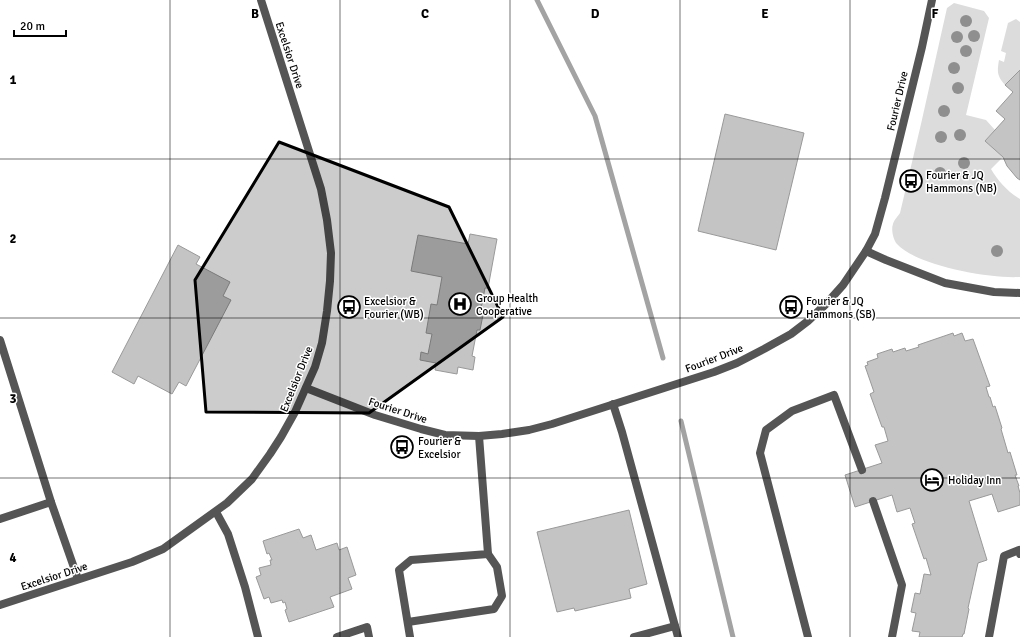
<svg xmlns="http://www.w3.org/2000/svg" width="1020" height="637" font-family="Signika,sans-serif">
<rect width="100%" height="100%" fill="#fff"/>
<g fill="#dcdcdc">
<path d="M 954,3 L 984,11 L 989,18 L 966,115 L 986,120 L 995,130 L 985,141 L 1003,157 L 991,169 C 998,181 1008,192 1020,199 L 1020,277 C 991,279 917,266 897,244 C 893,240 891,229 893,224 C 894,220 898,216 900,213 L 921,124 L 947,8 Z"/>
<path d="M 1016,19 L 1020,22 L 1020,70 L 1005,85 C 997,76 997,72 999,60 L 1004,62 L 1006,53 L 1001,51 L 1008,23 Z"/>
</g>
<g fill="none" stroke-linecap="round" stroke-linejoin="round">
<g stroke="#a3a3a3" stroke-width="5">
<path d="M 537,0 L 595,116 L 663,358"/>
<path d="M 681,421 L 733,637"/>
</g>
</g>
<g fill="#c4c4c4" stroke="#999">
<path d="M 1020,70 L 1020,180 L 1017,178 L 1007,166 L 1003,157 L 985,141 L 1005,119 L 996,111 L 1013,92 L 1005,85 Z"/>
<path d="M 725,114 L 804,133 L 776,250 L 698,231 Z"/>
<path d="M 470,234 L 497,239 L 488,288 L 485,288 L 480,314 L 483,315 L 480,330 L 477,330 L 472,356 L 475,357 L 473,370 L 458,367 L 457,374 L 435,370 L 436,363 L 420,360 L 421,352 L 428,354 L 432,334 L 426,333 L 431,304 L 437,305 L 442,277 L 411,271 L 418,235 L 468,244 Z"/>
<path d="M 178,245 L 200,257 L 196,264 L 230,282 L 223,296 L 231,300 L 186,386 L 179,382 L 172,394 L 138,376 L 134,384 L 112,372 Z"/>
<path d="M 953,333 L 954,336 L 962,333 L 965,341 L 973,339 L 990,386 L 986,387 L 989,397 L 990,397 L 993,407 L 995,406 L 1002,428 L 1001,429 L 1008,453 L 1010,452 L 1017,475 L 1015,475 L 1019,486 L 1018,486 L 1020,493 L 1020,505 L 998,512 L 992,494 L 969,501 L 987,560 L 978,563 L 968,608 L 969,609 L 964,634 L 963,634 L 962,637 L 919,637 L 920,632 L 912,631 L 916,613 L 911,612 L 915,593 L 920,594 L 924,574 L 931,575 L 926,558 L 924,559 L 912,524 L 915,523 L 910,508 L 897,512 L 892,495 L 855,507 L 845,475 L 882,463 L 875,445 L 888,441 L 884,427 L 882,427 L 870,394 L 874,392 L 865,366 L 868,365 L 867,362 L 878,358 L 877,354 L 892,349 L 893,352 L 905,348 L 906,351 L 919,347 L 918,345 Z"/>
<path d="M 629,510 L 647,584 L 629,589 L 631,598 L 575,611 L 574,608 L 557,612 L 537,532 Z"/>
<path d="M 299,529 L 303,538 L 311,535 L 316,550 L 337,543 L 339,550 L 347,547 L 356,575 L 348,578 L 352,589 L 330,597 L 334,607 L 289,622 L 285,610 L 287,609 L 285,602 L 283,603 L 282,600 L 271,603 L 269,597 L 264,599 L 256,577 L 261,575 L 259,568 L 271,565 L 270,560 L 272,560 L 269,553 L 267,554 L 263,541 Z"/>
</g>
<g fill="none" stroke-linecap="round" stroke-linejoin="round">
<g stroke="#555" stroke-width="8">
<path d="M 0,340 L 51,502"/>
<path d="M 613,404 L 622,432 L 678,637"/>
<path d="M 873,501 L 902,585 L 892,637"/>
<path d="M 216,512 L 228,534 L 245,587 L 258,637"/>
<path d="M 0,519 L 51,502 L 78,579"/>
<path d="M 408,622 L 494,609 L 502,596 L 497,567 L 488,554"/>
<path d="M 337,637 L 367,627 L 369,637"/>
<path d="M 410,637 L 399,570 L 411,560 L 488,554 L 479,436"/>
<path d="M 634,637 L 675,626"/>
<path d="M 808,637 L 760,453 L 766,430 L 792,411 L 834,395 L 862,470"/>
<path d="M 989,637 L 1004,556 L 1019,550 L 1020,554"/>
</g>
<g stroke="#555" stroke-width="8">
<path d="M 866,251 L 886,260 L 945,283 L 994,292 L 1020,293"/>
<path d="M 306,388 L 375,415 L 421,429 L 445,435 L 479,436 L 502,434 L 529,430 L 552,424 L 714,372 L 737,363 L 764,349 L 791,334 L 808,321 L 826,304 L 843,285 L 866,251 L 875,234 L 885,198 L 922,47 L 932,0"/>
<path d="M 0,605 L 132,562 L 163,549 L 227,503 L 252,479 L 270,454 L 281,437 L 295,412 L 315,367 L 322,343 L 327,311 L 330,281 L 331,253 L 327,220 L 321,189 L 261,0"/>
</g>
</g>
<g fill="#8f8f8f">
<circle cx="966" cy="21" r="6"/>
<circle cx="974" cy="36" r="6"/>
<circle cx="957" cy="37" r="6"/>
<circle cx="966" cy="51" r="6"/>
<circle cx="954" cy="68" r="6"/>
<circle cx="958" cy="88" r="6"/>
<circle cx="944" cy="111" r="6"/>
<circle cx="960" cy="135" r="6"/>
<circle cx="941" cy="137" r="6"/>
<circle cx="964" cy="163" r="6"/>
<circle cx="940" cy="173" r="6"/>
<circle cx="997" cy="251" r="6"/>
</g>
<path fill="#000" fill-opacity="0.2" stroke="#000" stroke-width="3" stroke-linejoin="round" d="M 279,142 L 449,207 L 503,317 L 369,413 L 206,412 L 195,280 Z"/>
<path fill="none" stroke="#000" stroke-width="1" stroke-opacity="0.55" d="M 170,0 L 170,637M 340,0 L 340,637M 510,0 L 510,637M 680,0 L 680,637M 850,0 L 850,637M 0,159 L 1020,159M 0,318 L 1020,318M 0,478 L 1020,478"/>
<defs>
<g id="bus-ring" transform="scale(1.15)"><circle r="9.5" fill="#fff" stroke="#000" stroke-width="1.5"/><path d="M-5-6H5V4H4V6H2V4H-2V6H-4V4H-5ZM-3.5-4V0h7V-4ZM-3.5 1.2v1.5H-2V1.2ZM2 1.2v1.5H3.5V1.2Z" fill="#000"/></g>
<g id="hospital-ring" transform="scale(1.15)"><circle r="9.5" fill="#fff" stroke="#000" stroke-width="1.5"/><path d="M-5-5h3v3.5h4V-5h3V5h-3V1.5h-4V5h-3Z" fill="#000"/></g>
<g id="hotel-ring" transform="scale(1.15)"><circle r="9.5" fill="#fff" stroke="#000" stroke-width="1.5"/><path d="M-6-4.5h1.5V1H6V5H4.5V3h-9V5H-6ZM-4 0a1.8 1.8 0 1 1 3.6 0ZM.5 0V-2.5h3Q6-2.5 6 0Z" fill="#000"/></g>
</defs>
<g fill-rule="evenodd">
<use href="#bus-ring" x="911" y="181"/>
<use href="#hospital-ring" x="460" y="304"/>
<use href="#bus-ring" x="349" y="307"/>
<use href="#bus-ring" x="791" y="307"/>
<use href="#bus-ring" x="402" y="447"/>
<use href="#hotel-ring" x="932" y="480"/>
</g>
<g text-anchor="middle" stroke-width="3" stroke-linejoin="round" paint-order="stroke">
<g font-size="11" fill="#000" stroke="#fff">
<text transform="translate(290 55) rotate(72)" y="4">Excelsior Drive</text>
<text transform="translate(897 101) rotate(-77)" y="4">Fourier Drive</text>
<text transform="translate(714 358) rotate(-21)" y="4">Fourier Drive</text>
<text transform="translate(296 379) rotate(-68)" y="4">Excelsior Drive</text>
<text transform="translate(398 410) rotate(18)" y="4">Fourier Drive</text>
<text transform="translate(54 576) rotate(-18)" y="4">Excelsior Drive</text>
</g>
<g font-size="11" fill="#000" stroke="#fff" text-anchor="start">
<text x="926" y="179">Fourier &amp; JQ<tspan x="926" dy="13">Hammons (NB)</tspan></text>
<text x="476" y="302">Group Health<tspan x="476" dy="13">Cooperative</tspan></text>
<text x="364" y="305">Excelsior &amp;<tspan x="364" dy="13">Fourier (WB)</tspan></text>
<text x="806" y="305">Fourier &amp; JQ<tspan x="806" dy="13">Hammons (SB)</tspan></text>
<text x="418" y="445">Fourier &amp;<tspan x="418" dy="13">Excelsior</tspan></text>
<text x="948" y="484">Holiday Inn</text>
</g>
</g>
<g font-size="13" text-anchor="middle" font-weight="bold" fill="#000" stroke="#fff" stroke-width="3" stroke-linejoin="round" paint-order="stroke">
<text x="255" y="18">B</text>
<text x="425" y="18">C</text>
<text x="595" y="18">D</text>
<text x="765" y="18">E</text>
<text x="935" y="18">F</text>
<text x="13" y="84">1</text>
<text x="13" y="243">2</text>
<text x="13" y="403">3</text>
<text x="13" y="562">4</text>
</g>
<path d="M14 30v6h52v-6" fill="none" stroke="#000000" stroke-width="2"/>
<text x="20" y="30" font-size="12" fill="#000000" stroke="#ffffff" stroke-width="3" paint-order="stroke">20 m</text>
</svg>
